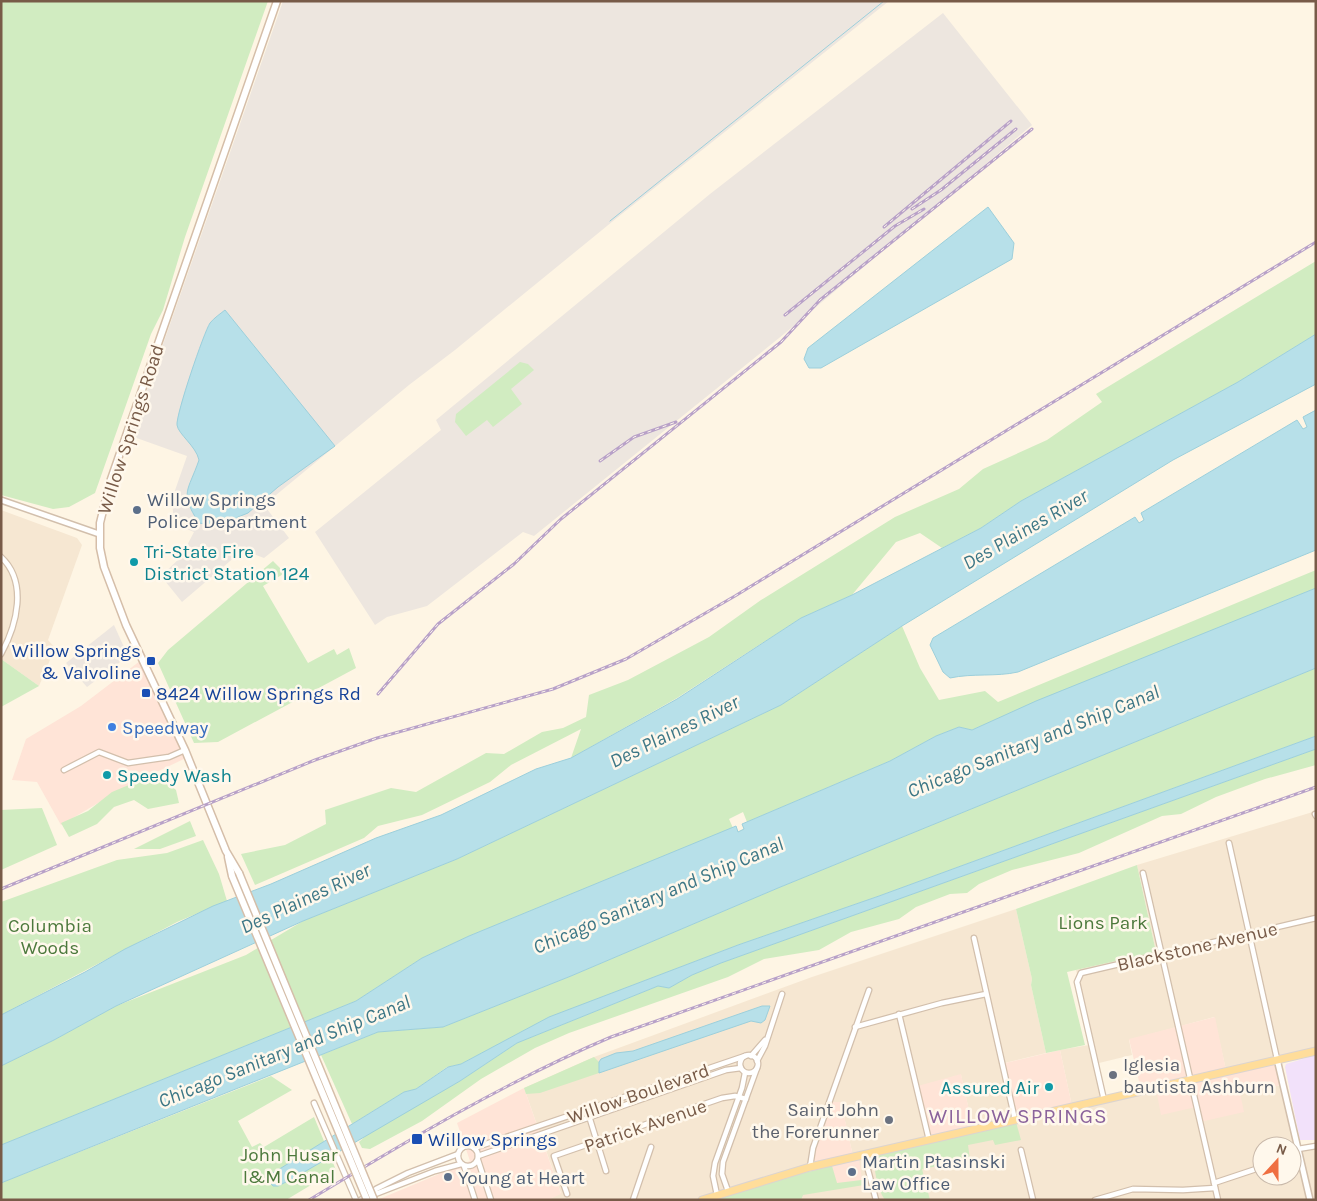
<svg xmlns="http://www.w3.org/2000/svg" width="1317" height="1201" font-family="Karla,sans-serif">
<rect width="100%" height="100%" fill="#fef5e4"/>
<g fill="#f6e7d2" fill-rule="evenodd">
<path d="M 1,510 L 77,538 L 82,545 L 48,640 L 55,648 L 39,686 L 1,659 Z"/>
<path d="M 1316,811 L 1316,1049 L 1226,1070 L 1214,1017 L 1129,1040 L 1132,1055 L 1099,1063 L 1076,970 L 1156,952 L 1137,865 Z"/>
<path d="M 1016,909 L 1032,979 L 1031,985 L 1046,1053 L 1001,1064 L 1013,1119 L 973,1128 L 961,1075 L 926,1138 L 853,1156 L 841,1103 L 830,1102 L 807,1166 L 698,1200 L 548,1200 L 561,1193 L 524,1088 L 594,1057 L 812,977 Z"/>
<path d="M 1089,1045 L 1102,1099 L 1072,1106 L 1060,1050 Z"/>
<path d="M 1282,1085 L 1308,1200 L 709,1200 L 744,1188 L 920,1143 L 1156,1089 L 1240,1093 ZM 1262,1146 L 1292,1146 L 1292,1176 L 1262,1176 Z"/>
<path d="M 1316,1145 L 1316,1200 L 1312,1200 L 1299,1148 Z"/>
</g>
<g fill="#ffe4d7">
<path d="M 140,661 L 186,758 L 125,787 L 61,825 L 37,782 L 12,780 L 26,739 L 81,706 Z"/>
<path d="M 1215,1017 L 1226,1070 L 1141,1090 L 1129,1039 Z"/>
<path d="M 1060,1050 L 1072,1106 L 1013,1119 L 1001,1064 Z"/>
<path d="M 1276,1060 L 1282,1085 L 1240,1093 L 1244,1112 L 1200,1122 L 1196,1107 L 1161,1115 L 1156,1089 Z"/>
<path d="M 961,1074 L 973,1128 L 926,1138 L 914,1087 Z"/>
<path d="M 524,1088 L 561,1194 L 548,1200 L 377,1200 L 470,1161 L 457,1123 Z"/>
<path d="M 829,1102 L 841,1102 L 853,1156 L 859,1159 L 862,1180 L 837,1183 L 832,1166 L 807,1166 Z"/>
</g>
<g fill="#ede6df">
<path d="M 283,1 L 889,1 L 618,217 L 455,350 L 409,385 L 264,505 L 289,538 L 264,558 L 243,550 L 182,602 L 161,576 L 181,557 L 194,532 L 174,524 L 172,499 L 187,456 L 131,436 Z"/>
<path d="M 943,13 L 1032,125 L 784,334 L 534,536 L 523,532 L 427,606 L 387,617 L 375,625 L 315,532 L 441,430 L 436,420 L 710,194 Z"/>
<path d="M 114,625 L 128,656 L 87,687 L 66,663 Z"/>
</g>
<path fill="#f2e1fa" d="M 1316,1055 L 1316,1140 L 1300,1140 L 1285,1067 L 1286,1064 Z"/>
<g fill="#d1ecc1">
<path d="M 1,1 L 268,1 L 185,237 L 163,310 L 151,334 L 95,493 L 69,507 L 53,509 L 1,495 Z"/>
<path d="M 1316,261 L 1316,334 L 1238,382 L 1021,501 L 981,528 L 942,548 L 920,533 L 896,542 L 852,595 L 801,618 L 677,698 L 571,758 L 581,729 L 511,765 L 490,782 L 422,815 L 378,826 L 364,838 L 255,885 L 241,854 L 285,845 L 326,824 L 325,810 L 391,788 L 416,792 L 486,753 L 504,754 L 542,732 L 563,728 L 586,717 L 589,695 L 628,680 L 709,637 L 761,600 L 895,517 L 959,489 L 983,469 L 1047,440 L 1102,402 L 1096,394 Z"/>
<path d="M 520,362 L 528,364 L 534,370 L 511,389 L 522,404 L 493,427 L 487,420 L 466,436 L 455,422 L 456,414 Z"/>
<path d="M 273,561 L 285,573 L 263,586 L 308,663 L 334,649 L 337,655 L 349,648 L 356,668 L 218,742 L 194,743 L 158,663 L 168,650 Z"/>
<path d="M 1316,570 L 1316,588 L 972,730 L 959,727 L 936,736 L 890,761 L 747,822 L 743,812 L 729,819 L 733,828 L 469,936 L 422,958 L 356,1001 L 1,1145 L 1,1066 L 54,1040 L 116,1006 L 246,955 L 303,921 L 457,859 L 781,705 L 902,626 L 920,668 L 939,700 L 985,691 L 998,702 Z"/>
<path d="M 1,659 L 39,686 L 1,707 Z"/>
<path d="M 1316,668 L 1316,736 L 879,896 L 738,945 L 550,1017 L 461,1064 L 447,1067 L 416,1089 L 404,1092 L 352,1124 L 321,1055 L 378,1032 L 443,1027 L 571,976 L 778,888 Z"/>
<path d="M 1316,749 L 1316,765 L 1265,779 L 1216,797 L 1181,814 L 1162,816 L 1079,853 L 1012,870 L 979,884 L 967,893 L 950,894 L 916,907 L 899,919 L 851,932 L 819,950 L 764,959 L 728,977 L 569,1033 L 535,1048 L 481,1079 L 422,1121 L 370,1149 L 362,1148 L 359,1142 L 372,1130 L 460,1081 L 517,1043 L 658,986 L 669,988 L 692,975 L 721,963 Z"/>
<path d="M 155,774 L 176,790 L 179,803 L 148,809 L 134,800 L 114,807 L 97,824 L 69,837 L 61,823 L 88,811 L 112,792 Z"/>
<path d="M 42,808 L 57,845 L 1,870 L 1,810 Z"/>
<path d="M 190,821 L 196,836 L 160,849 L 134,849 Z"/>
<path d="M 203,840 L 219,874 L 227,901 L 177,922 L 1,1015 L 1,902 L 117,860 L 167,853 Z"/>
<path d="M 1137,865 L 1156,952 L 1067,972 L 1085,1045 L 1046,1053 L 1031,985 L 1032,979 L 1016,909 Z"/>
<path d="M 594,1057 L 599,1062 L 599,1073 L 540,1093 L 526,1094 L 524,1088 Z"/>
<path d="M 271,1076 L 292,1090 L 238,1121 L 252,1147 L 260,1143 L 264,1147 L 314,1117 L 336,1170 L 286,1200 L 1,1200 L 1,1183 Z"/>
<path d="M 1016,1122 L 1021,1140 L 995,1145 L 993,1140 L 968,1145 L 970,1160 L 922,1169 L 930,1200 L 885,1200 C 877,1189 873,1167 875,1155 Z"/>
<path d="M 832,1166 L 837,1183 L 862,1180 L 864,1185 L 803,1195 L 801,1200 L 709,1200 L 744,1188 Z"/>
</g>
<g fill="#b7e0e9" stroke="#9ccfdb">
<path d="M 988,207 L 1014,243 L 1012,259 L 821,368 L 809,368 L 804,359 L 808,348 Z"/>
<path d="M 225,310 L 335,446 L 278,487 L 248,513 L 238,517 L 225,527 L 199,523 C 179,492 188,492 199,460 C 196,446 178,434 177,425 C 176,414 204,332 210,323 C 214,318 220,314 225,310 Z"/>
<path d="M 1316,334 L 1316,384 L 1173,460 L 902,626 L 781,705 L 457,859 L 303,921 L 116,1006 L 54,1040 L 1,1066 L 1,1015 L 85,972 L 125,949 L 213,906 L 271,884 L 376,838 L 441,815 L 536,769 L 571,758 L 677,699 L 801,618 L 852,595 L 981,528 L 1021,501 L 1238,382 Z"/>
<path d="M 1316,410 L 1316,550 L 1018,672 C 996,677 973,673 950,678 L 943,672 L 930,645 L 933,638 L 1135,517 L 1139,523 L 1144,520 L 1141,513 L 1297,420 L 1303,429 L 1307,427 L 1303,417 Z"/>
<path d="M 1316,588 L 1316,668 L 778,888 L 571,976 L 443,1027 L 378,1032 L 1,1183 L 1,1145 L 356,1001 L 422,958 L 469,936 L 736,826 L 738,832 L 744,829 L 742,824 L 890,761 L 936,736 L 959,727 L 972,730 L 1036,701 Z"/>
<path d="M 1316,736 L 1316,749 L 721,963 L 692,975 L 669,988 L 658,986 L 517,1043 L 460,1081 L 294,1178 L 278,1186 L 273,1186 L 269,1181 L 273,1173 L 404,1092 L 416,1089 L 448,1067 L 461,1064 L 549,1017 L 738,945 L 879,896 Z"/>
<path d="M 762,1006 L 770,1006 L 765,1020 L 761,1023 L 751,1021 L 599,1073 L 599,1062 L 601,1059 L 616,1053 L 633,1051 Z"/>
</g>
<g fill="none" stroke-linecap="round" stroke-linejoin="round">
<path stroke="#9ccfdb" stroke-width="1" d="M 610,221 L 884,1"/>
<g stroke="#d2bfac" stroke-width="7">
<g id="minor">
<path d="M 1,557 C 28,582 17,625 1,654"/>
<path d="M 64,770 L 99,752 L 128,763 L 169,757 L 185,750"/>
<path d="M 1315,814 L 1316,816"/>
<path d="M 1229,843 L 1277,1059"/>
<path d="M 1143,873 L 1218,1200"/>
<path d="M 974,938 L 1015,1120"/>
<path d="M 899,1014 L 929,1140"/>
<path d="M 855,1027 L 942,1003 L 986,994"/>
<circle cx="749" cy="1064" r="9"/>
<path d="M 751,1056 L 765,1040"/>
<path d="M 757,1061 L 765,1046 L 782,994"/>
<path d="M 1104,1100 L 1077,982 L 1081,973 L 1316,918"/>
<path d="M 314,1103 L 356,1200"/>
<path d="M 589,1116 L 606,1171"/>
<circle cx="468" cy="1156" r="10"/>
<path d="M 474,1148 L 745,1056"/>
<path d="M 1298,1149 L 1316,1146"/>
<path d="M 1021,1150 L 1033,1200"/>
<path d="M 864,1155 L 876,1200"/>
<path d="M 478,1156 L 726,1070 L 741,1068"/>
<path d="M 478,1160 L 491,1200"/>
<path d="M 464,1166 L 475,1200"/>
<path d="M 810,1167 L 813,1148 L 869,990"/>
<path d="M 469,1182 L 476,1178 L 484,1178"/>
<path d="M 1214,1183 L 1259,1168"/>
<path d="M 728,1191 L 722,1174 L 723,1162 L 757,1068"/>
<path d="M 374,1193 L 376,1189 L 408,1173 L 458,1154"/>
<path d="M 567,1194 L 554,1156 L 722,1098 L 735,1096 L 746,1099"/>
<path d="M 717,1195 L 713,1176 L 715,1163 L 742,1088 L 745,1073"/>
<path d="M 360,1200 L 435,1171 L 461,1164"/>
<path d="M 633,1200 L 651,1147"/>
<path d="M 1095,1200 L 1133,1189 L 1183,1190 L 1215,1188"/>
</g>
</g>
<g stroke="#d2bfac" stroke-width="8">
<g id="tertiary">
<path d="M 1,500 L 99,534"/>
<path d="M 1277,1059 L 1310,1200"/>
</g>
</g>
<g stroke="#d5bea9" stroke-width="9">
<g id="secondary">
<path d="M 228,857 L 232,876"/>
<path d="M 239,873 L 226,851 L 185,750 L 126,625 L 104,567 L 100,548 L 100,523 L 110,482 L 277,1"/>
</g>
</g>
<g stroke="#dcd4cf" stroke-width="9">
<path id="primary" d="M 702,1200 L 810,1167 L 1316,1051"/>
</g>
<use href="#minor" stroke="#fff" stroke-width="4.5"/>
<use href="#tertiary" stroke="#fff" stroke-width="5"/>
<use href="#secondary" stroke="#fff" stroke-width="6"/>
<use href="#primary" stroke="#ffdd9a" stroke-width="7"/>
<g stroke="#b8a1c8" stroke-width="3">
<g id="rail">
<path d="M 912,209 L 941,190 L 1016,129"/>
<path d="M 884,227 L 1011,121"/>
<path d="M 785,315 L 895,226 L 924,209"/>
<path d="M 600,461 L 634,437 L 676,422"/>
<path d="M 378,694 L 438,624 L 514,564 L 561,519 L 781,342 L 820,300 L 1032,129"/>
<path d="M 1,889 L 315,760 L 377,738 L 553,689 L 626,659 L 735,596 L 1316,242"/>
<path d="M 309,1200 C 407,1141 505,1082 611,1037 L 1316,787"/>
</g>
</g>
<use href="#rail" stroke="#fff8ec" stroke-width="1" stroke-dasharray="4" stroke-linecap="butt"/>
<g stroke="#d5bea9" stroke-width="9" stroke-linecap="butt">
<g id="secondary-bridge">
<path d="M 239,873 L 374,1200"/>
<path d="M 232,876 L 367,1200"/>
</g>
</g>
<use href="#secondary-bridge" stroke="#fff" stroke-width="6"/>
</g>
<g fill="#5c6f8a" stroke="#fff8ec" stroke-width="2">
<circle cx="137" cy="510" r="5"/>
<circle cx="852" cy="1172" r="5"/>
<circle cx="448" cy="1177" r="5"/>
</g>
<g fill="#0f9aa8" stroke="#fff8ec" stroke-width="2">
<circle cx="134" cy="562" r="5"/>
<circle cx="107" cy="775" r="5"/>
<circle cx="1049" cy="1087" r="5"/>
</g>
<g fill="#1a4fb4" stroke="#fff8ec" stroke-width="2">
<rect x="146" y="656" width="10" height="10" rx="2.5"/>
<rect x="141" y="688" width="10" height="10" rx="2.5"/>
<rect x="411" y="1133" width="12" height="12" rx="2.5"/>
</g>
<circle fill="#3f7fe0" stroke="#fff8ec" stroke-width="2" cx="112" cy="727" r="5"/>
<g fill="#6b7280" stroke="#fff8ec" stroke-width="2">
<circle cx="1113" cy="1075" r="5"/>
<circle cx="889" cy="1120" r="5"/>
</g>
<g text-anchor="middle" stroke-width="5" stroke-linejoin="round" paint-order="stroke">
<g font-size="19" fill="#785b48" stroke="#fff8ec">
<text transform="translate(130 429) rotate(-72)" y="7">Willow Springs Road</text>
<text transform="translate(1197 946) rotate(-13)" y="7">Blackstone Avenue</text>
<text transform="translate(638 1093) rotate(-19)" y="7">Willow Boulevard</text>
<text transform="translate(645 1125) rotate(-19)" y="7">Patrick Avenue</text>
</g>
<g font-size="19" fill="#4e5e75" stroke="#fff8ec" text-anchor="start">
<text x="147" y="506">Willow Springs<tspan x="147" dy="22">Police Department</tspan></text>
<text x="862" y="1168">Martin Ptasinski<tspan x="862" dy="22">Law Office</tspan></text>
<text x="458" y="1184">Young at Heart</text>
</g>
<g font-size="19" fill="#0d838f" stroke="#fff8ec" text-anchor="start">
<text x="144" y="558">Tri-State Fire<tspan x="144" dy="22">District Station 124</tspan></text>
<text x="117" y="782">Speedy Wash</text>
<text x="1039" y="1094" text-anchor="end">Assured Air</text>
</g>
<g font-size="19" fill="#164399" stroke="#fff8ec" text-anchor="start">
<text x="141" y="657" text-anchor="end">Willow Springs<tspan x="141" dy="22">&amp; Valvoline</tspan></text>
<text x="156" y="700">8424 Willow Springs Rd</text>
<text x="428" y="1146">Willow Springs</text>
</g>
<g font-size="19" fill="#366cbe" stroke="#fff8ec" text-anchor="start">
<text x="122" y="734">Speedway</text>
</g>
<g font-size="19" fill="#4c793c" stroke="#fff8ec">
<text x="1103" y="929">Lions Park</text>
<text x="50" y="932">Columbia<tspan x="50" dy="22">Woods</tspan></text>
<text x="289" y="1161">John Husar<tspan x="289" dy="22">I&amp;M Canal</tspan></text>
</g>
<g font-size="19" fill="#5b616d" stroke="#fff8ec" text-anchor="start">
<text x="1123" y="1071">Iglesia<tspan x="1123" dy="22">bautista Ashburn</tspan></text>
<text x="879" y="1116" text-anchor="end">Saint John<tspan x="879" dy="22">the Forerunner</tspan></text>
</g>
<g font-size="20" font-style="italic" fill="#3d7786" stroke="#fff8ec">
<text transform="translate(1025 529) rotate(-30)" y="7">Des Plaines River</text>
<text transform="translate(674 731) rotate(-26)" y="7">Des Plaines River</text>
<text transform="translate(1033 741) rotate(-22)" y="7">Chicago Sanitary and Ship Canal</text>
<text transform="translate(658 895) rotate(-23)" y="7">Chicago Sanitary and Ship Canal</text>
<text transform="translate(305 898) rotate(-25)" y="7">Des Plaines River</text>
<text transform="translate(284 1051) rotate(-22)" y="7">Chicago Sanitary and Ship Canal</text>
</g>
<g font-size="21" letter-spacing="1" fill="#8b639c" stroke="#fff8ec">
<text x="1018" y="1123">WILLOW SPRINGS</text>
</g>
</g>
<rect width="1317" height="1201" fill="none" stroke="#785b48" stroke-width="5"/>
<g transform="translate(1277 1161) rotate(21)"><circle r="24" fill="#fff8ec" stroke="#c9b9aa"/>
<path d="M0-4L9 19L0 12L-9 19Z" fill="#ef6f41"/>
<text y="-8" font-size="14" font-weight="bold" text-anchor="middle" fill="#785b48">N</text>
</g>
</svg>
